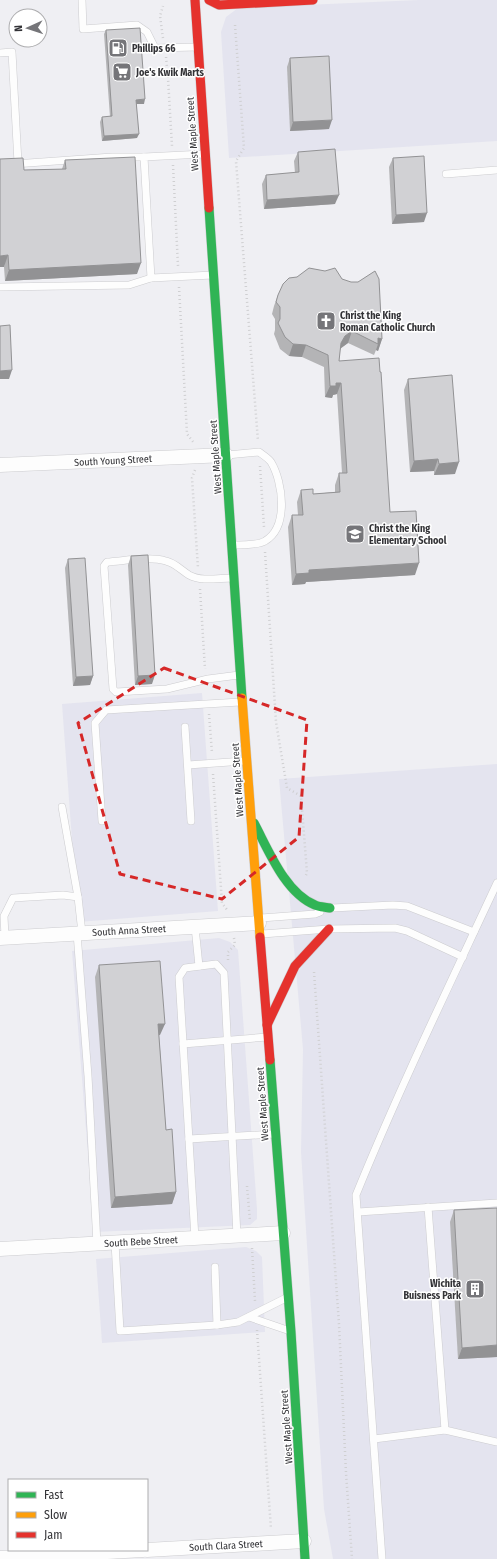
<svg xmlns="http://www.w3.org/2000/svg" width="497" height="1559" font-family="'Fira Sans Condensed',sans-serif">
<rect width="100%" height="100%" fill="#efeff3"/>
<g fill="#e4e4ef">
<path d="M 419,0 L 497,0 L 497,141 L 229,158 L 221,32 L 226,17 L 238,8 Z"/>
<path d="M 202,693 L 218,911 L 78,922 L 62,704 Z"/>
<path d="M 497,764 L 497,1559 L 333,1559 L 324,1509 L 301,1152 L 303,1049 L 279,779 Z"/>
<path d="M 219,938 L 230,942 L 238,950 L 257,1209 L 257,1219 L 250,1225 L 94,1232 L 72,951 Z"/>
<path d="M 246,1247 L 256,1251 L 262,1257 L 265,1332 L 102,1343 L 96,1259 Z"/>
</g>
<g fill="none" stroke-linecap="round" stroke-linejoin="round">
<g stroke="#cccccf" stroke-width="8">
<g id="lane">
<path d="M 82,0 L 83,29 L 137,25 L 147,32 L 155,48 L 197,47"/>
<path d="M 0,53 L 12,52 L 18,163"/>
<path d="M 204,154 L 144,157 L 151,278 L 213,275"/>
<path d="M 0,165 L 112,157 L 144,157"/>
<path d="M 446,174 L 497,170"/>
<path d="M 0,287 L 129,285 L 151,278"/>
<path d="M 227,455 L 259,452 C 263,455 268,458 271,462 C 283,482 289,527 265,541 C 259,545 240,545 232,545"/>
<path d="M 232,578 C 219,578 201,582 189,575 C 181,570 175,563 166,561 C 149,556 124,561 107,562 L 104,566 L 113,689 L 116,692 L 167,689 L 208,679 L 239,675"/>
<path d="M 185,727 L 191,821"/>
<path d="M 188,765 L 244,761"/>
<path d="M 62,807 L 78,897"/>
<path d="M 102,821 L 95,723 L 106,710 L 240,702"/>
<path d="M 332,908 L 393,905 L 407,906 L 474,932"/>
<path d="M 261,918 L 315,914 L 320,912"/>
<path d="M 195,927 L 199,966"/>
<path d="M 77,933 L 88,1076 L 97,1244"/>
<path d="M 262,934 L 329,929 L 395,928 L 407,931 L 463,957"/>
<path d="M 5,937 L 4,916 L 13,898 L 63,895 L 78,897 L 82,933"/>
<path d="M 183,1044 L 267,1037"/>
<path d="M 189,1139 L 274,1134"/>
<path d="M 428,1207 L 445,1430"/>
<path d="M 358,1212 L 497,1203"/>
<path d="M 195,1238 L 179,977 L 185,968 L 216,964 L 224,973 L 237,1236"/>
<path d="M 115,1243 L 120,1331 L 217,1325"/>
<path d="M 215,1267 L 217,1325 L 238,1322 L 286,1298"/>
<path d="M 249,1317 L 290,1331"/>
<path d="M 374,1439 L 445,1430 L 497,1442"/>
<path d="M 382,1559 L 356,1195 C 399,1089 449,986 497,883"/>
</g>
</g>
<g stroke="#cccccf" stroke-width="15">
<g id="street">
<path d="M 0,465 L 226,455"/>
<path d="M 0,938 L 259,923"/>
<path d="M 0,1249 L 283,1233"/>
<path d="M 147,1550 L 304,1541"/>
<path d="M 0,1558 L 143,1550"/>
</g>
</g>
<g stroke="#cccccf" stroke-width="10">
<g id="fast">
<path d="M 209,208 L 242,698"/>
<path d="M 254,823 C 268,849 285,893 315,905 C 319,907 325,907 330,908"/>
<path d="M 270,1060 L 291,1332 L 305,1559"/>
</g>
</g>
<g stroke="#cccccf" stroke-width="10">
<path id="slow" d="M 242,698 L 260,937"/>
</g>
<g stroke="#cccccf" stroke-width="10">
<g id="jam">
<path d="M 195,0 L 209,208"/>
<path d="M 209,0 L 219,5 L 313,0"/>
<path d="M 260,937 L 270,1060"/>
<path d="M 267,1025 L 295,966 L 329,929"/>
</g>
</g>
<g stroke="#cfcfd1" stroke-width="2.5" stroke-dasharray="1 3" stroke-linecap="butt">
<path d="M 235,25 L 244,148 L 236,161 L 258,441"/>
<path d="M 163,38 L 160,16 L 163,6"/>
<path d="M 166,57 L 168,78 L 172,146"/>
<path d="M 173,165 L 178,266"/>
<path d="M 179,287 L 187,434 L 194,443"/>
<path d="M 260,466 L 264,527"/>
<path d="M 195,470 L 192,478 L 198,568"/>
<path d="M 265,552 L 276,722 L 287,788 L 301,796 L 307,873 L 305,877"/>
<path d="M 200,589 L 205,669"/>
<path d="M 209,714 L 212,753"/>
<path d="M 213,774 L 222,903 L 228,911"/>
<path d="M 228,960 L 228,952 L 235,945 L 234,938"/>
<path d="M 314,972 L 339,1324 L 346,1473 L 352,1559"/>
<path d="M 247,1186 L 250,1221"/>
<path d="M 252,1248 L 255,1301"/>
<path d="M 257,1330 L 271,1529"/>
</g>
<use href="#lane" stroke="#fdfdfd" stroke-width="7"/>
<use href="#street" stroke="#fdfdfd" stroke-width="14"/>
<use href="#fast" stroke="#30b455" stroke-width="9"/>
<use href="#slow" stroke="#ff9f0a" stroke-width="9"/>
<use href="#jam" stroke="#e5322d" stroke-width="9"/>
</g>
<g fill="#b4b4b6">
<path d="M 106,30 L 144,104 L 137,104 L 137,138 L 102,141 L 100,122 L 102,117 L 110,117 L 104,34 Z"/>
<path d="M 290,58 L 329,129 L 290,131 L 287,67 Z"/>
<path d="M 298,152 L 335,204 L 264,209 L 262,184 L 266,175 L 295,173 L 294,161 Z"/>
<path d="M 393,158 L 424,222 L 392,224 L 389,167 Z"/>
<path d="M 65,160 L 137,274 L 5,281 L 4,267 L 24,170 L 62,169 Z"/>
<path d="M 278,295 L 382,339 L 378,351 L 376,350 L 374,355 L 348,343 L 340,349 L 339,361 L 390,512 L 415,575 L 306,582 L 305,584 L 292,585 L 288,527 L 292,515 L 298,515 L 297,502 L 301,490 L 313,494 L 335,492 L 335,485 L 339,473 L 342,473 L 337,394 L 333,395 L 332,398 L 325,397 L 324,367 L 302,357 L 289,356 L 280,349 L 274,334 L 275,330 L 275,319 L 272,314 L 274,306 Z"/>
<path d="M 408,379 L 455,474 L 434,475 L 434,471 L 410,472 L 404,390 Z"/>
<path d="M 131,556 L 152,684 L 135,685 L 128,565 Z"/>
<path d="M 68,559 L 93,676 L 90,685 L 73,686 L 65,568 Z"/>
<path d="M 99,965 L 160,1035 L 159,1035 L 166,1130 L 176,1192 L 172,1204 L 111,1208 L 95,977 Z"/>
<path d="M 454,1210 L 497,1357 L 458,1359 L 450,1222 Z"/>
</g>
<g fill="#929294">
<path d="M 145,99 L 144,104 L 135,104 L 136,100 Z"/>
<path d="M 332,120 L 329,129 L 290,131 L 293,122 Z"/>
<path d="M 139,134 L 137,138 L 102,141 L 104,136 Z"/>
<path d="M 339,195 L 335,204 L 264,209 L 267,200 Z"/>
<path d="M 427,213 L 424,222 L 392,224 L 396,215 Z"/>
<path d="M 8,255 L 4,267 L 0,267 L 0,256 Z"/>
<path d="M 141,263 L 137,274 L 5,281 L 9,270 Z"/>
<path d="M 352,331 L 348,343 L 341,348 L 337,355 L 341,343 L 345,336 Z"/>
<path d="M 378,338 L 382,339 L 378,351 L 376,350 L 378,344 Z"/>
<path d="M 293,344 L 306,345 L 302,357 L 289,356 Z"/>
<path d="M 12,370 L 9,379 L 0,379 L 0,371 Z"/>
<path d="M 336,383 L 341,383 L 337,394 L 333,395 L 332,398 L 325,397 L 330,386 Z"/>
<path d="M 438,459 L 434,471 L 410,472 L 414,461 Z"/>
<path d="M 459,462 L 455,474 L 434,475 L 439,464 Z"/>
<path d="M 419,563 L 415,575 L 306,582 L 305,584 L 292,585 L 296,574 L 309,570 Z"/>
<path d="M 155,675 L 152,684 L 135,685 L 138,676 Z"/>
<path d="M 93,676 L 90,685 L 73,686 L 76,677 Z"/>
<path d="M 158,1024 L 165,1024 L 160,1035 L 154,1036 Z"/>
<path d="M 176,1192 L 172,1204 L 111,1208 L 115,1197 Z"/>
<path d="M 497,1345 L 497,1357 L 458,1359 L 462,1348 Z"/>
</g>
<g fill="#d1d1d4" stroke="#929294">
<path d="M 140,28 L 145,99 L 136,100 L 139,134 L 104,136 L 102,117 L 112,116 L 106,30 Z"/>
<path d="M 329,56 L 332,120 L 293,122 L 290,58 Z"/>
<path d="M 335,149 L 339,195 L 267,200 L 266,175 L 299,172 L 298,152 Z"/>
<path d="M 424,156 L 427,213 L 396,215 L 393,158 Z"/>
<path d="M 135,157 L 141,263 L 9,270 L 8,255 L 0,256 L 0,159 L 23,158 L 24,170 L 66,169 L 65,160 Z"/>
<path d="M 309,268 L 325,271 L 335,268 L 342,279 L 351,282 L 358,282 L 375,271 L 379,279 L 382,339 L 378,338 L 378,344 L 352,331 L 345,336 L 341,343 L 339,361 L 379,358 L 380,372 L 381,372 L 390,512 L 416,511 L 419,563 L 309,570 L 309,573 L 296,574 L 292,515 L 303,515 L 301,490 L 313,489 L 313,494 L 340,492 L 339,473 L 347,473 L 341,383 L 336,383 L 336,386 L 330,386 L 328,355 L 306,345 L 293,344 L 285,337 L 278,323 L 280,319 L 280,307 L 276,302 L 278,295 L 283,284 L 289,278 L 297,277 Z"/>
<path d="M 10,325 L 12,370 L 0,371 L 0,326 Z"/>
<path d="M 452,375 L 459,462 L 439,464 L 438,459 L 414,461 L 408,379 Z"/>
<path d="M 148,555 L 155,675 L 138,676 L 131,556 Z"/>
<path d="M 85,558 L 93,676 L 76,677 L 68,559 Z"/>
<path d="M 160,961 L 165,1024 L 158,1024 L 166,1130 L 172,1129 L 176,1192 L 115,1197 L 99,965 Z"/>
<path d="M 497,1208 L 497,1345 L 462,1348 L 454,1210 Z"/>
</g>
<path fill="none" stroke="#d62828" stroke-width="3" stroke-dasharray="8 5" stroke-linejoin="round" d="M 164,668 L 307,720 L 299,837 L 222,899 L 120,874 L 78,723 Z"/>
<defs>
<g id="fuel-square" transform="scale(1)"><rect x="-9" y="-9" width="18" height="18" rx="4" fill="#757579" stroke="#fff"/><path d="M-5.5-6h7V0h2V4h1.3V-2.5L3-4.5l.8-.8L6-3V5H2.5V1h-1V6h-7ZM-4.2-4.7v3.2H.2V-4.7Z" fill="#fff"/></g>
<g id="supermarket-square" transform="scale(1)"><rect x="-9" y="-9" width="18" height="18" rx="4" fill="#757579" stroke="#fff"/><path d="M-6-5.5h2.5l.6 2H6L4.5 2H-2.5L-4.4-4H-6ZM-1.5 3.2a1.3 1.3 0 1 0 .1 0ZM3 3.2a1.3 1.3 0 1 0 .1 0Z" fill="#fff"/></g>
<g id="church-square" transform="scale(1)"><rect x="-9" y="-9" width="18" height="18" rx="4" fill="#757579" stroke="#fff"/><path d="M-1.2-6h2.4v3.5h3.3v2.4h-3.3V6h-2.4V-.1h-3.3v-2.4h3.3Z" fill="#fff"/></g>
<g id="school-square" transform="scale(1)"><rect x="-9" y="-9" width="18" height="18" rx="4" fill="#757579" stroke="#fff"/><path d="M0-5L7-2L0 1L-7-2ZM-4 1L0 2.5L4 1V4Q0 6-4 4Z" fill="#fff"/></g>
<g id="building-square" transform="scale(1)"><rect x="-9" y="-9" width="18" height="18" rx="4" fill="#757579" stroke="#fff"/><path d="M-4-6H4V6H1V3H-1V6H-4ZM-2.5-4.3h1.7v1.8h-1.7ZM.8-4.3h1.7v1.8H.8ZM-2.5-1h1.7V.8h-1.7ZM.8-1h1.7V.8H.8Z" fill="#fff"/></g>
</defs>
<g fill-rule="evenodd">
<use href="#fuel-square" x="118" y="48"/>
<use href="#supermarket-square" x="122" y="72"/>
<use href="#church-square" x="326" y="321"/>
<use href="#school-square" x="355" y="534"/>
<use href="#building-square" x="475" y="1289"/>
</g>
<g text-anchor="middle" stroke-width="3" stroke-linejoin="round" paint-order="stroke">
<g font-size="10" font-weight="bold" fill="#333337" stroke="#fff" text-anchor="start">
<text x="132" y="52">Phillips 66</text>
<text x="136" y="76">Joe's Kwik Marts</text>
<text x="340" y="319">Christ the King<tspan x="340" dy="12">Roman Catholic Church</tspan></text>
<text x="369" y="532">Christ the King<tspan x="369" dy="12">Elementary School</tspan></text>
<text x="461" y="1287" text-anchor="end">Wichita<tspan x="461" dy="12">Buisness Park</tspan></text>
</g>
<g font-size="10" fill="#333337" stroke="#fff">
<text transform="translate(192 134) rotate(-94)" y="4">West Maple Street</text>
<text transform="translate(215 457) rotate(-94)" y="4">West Maple Street</text>
<text transform="translate(113 460) rotate(-3)" y="4">South Young Street</text>
<text transform="translate(237 780) rotate(-94)" y="4">West Maple Street</text>
<text transform="translate(129 930) rotate(-3)" y="4">South Anna Street</text>
<text transform="translate(262 1104) rotate(-94)" y="4">West Maple Street</text>
<text transform="translate(141 1241) rotate(-3)" y="4">South Bebe Street</text>
<text transform="translate(286 1427) rotate(-94)" y="4">West Maple Street</text>
<text transform="translate(226 1545) rotate(-3)" y="4">South Clara Street</text>
</g>
</g>
<rect x="8" y="1479" width="140" height="72" fill="#ffffff" stroke="#adadaf"/>
<rect x="16" y="1492" width="20" height="6" fill="#30b455" stroke="#adadaf"/>
<text x="44" y="1499" font-size="12" fill="#333337">Fast</text>
<rect x="16" y="1512" width="20" height="6" fill="#ff9f0a" stroke="#adadaf"/>
<text x="44" y="1519" font-size="12" fill="#333337">Slow</text>
<rect x="16" y="1532" width="20" height="6" fill="#e5322d" stroke="#adadaf"/>
<text x="44" y="1539" font-size="12" fill="#333337">Jam</text>
<g transform="translate(28 28) rotate(267)"><circle r="19" fill="#ffffff" stroke="#adadaf"/>
<path d="M0-3L7 15L0 10L-7 15Z" fill="#757579"/>
<text y="-6" font-size="11" font-weight="bold" text-anchor="middle" fill="#333337">N</text>
</g>
</svg>
